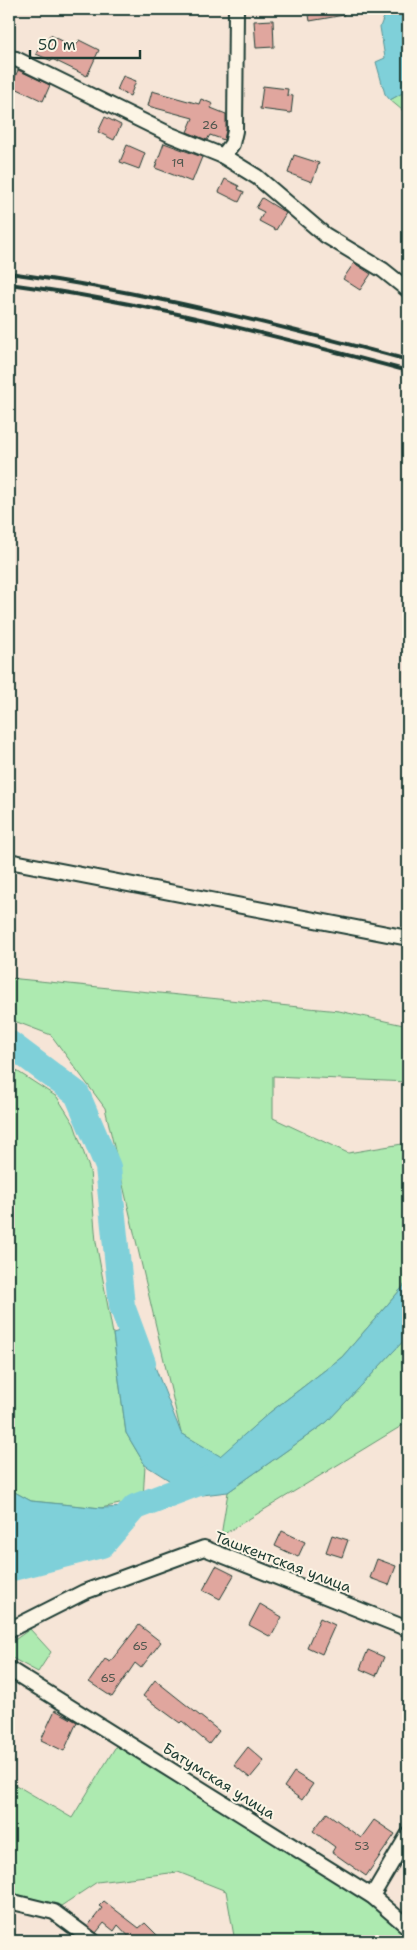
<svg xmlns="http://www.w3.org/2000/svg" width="417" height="1950" font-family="'Shantell Sans',sans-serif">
<rect width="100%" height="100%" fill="#f6e5d7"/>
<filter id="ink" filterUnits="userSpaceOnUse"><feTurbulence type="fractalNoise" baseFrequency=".02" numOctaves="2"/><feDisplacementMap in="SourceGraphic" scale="10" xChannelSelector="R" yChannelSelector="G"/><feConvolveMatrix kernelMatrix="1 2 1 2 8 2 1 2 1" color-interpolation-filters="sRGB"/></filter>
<g filter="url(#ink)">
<g fill="#adeab0" stroke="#669472">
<path d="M 407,90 L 408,93 L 408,115 L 390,100 Z"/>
<path d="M 9,978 L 339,1011 L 408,1026 L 408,1082 L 273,1076 L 273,1118 L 348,1153 L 408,1143 L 408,1281 L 342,1357 L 269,1413 L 220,1457 L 181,1433 L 105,1108 L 51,1035 L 9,1019 Z"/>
<path d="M 9,1066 L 57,1097 L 74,1124 L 90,1171 L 96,1242 L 113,1334 L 126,1433 L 145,1465 L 143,1499 L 101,1508 L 31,1501 L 9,1489 Z"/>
<path d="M 408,1336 L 408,1422 L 221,1536 L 228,1492 L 327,1422 Z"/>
<path d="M 30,1629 L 51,1652 L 38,1672 L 10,1657 L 9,1644 Z"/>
<path d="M 118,1743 L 368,1901 L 408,1937 L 408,1941 L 253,1941 L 234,1936 L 226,1891 L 178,1872 L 97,1882 L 61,1906 L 9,1892 L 9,1781 L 72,1818 Z"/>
</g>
<g fill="#7fd0d9" stroke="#599597">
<path d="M 387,9 L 408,9 L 408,93 L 406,91 L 390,100 L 385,94 L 376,62 L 385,58 L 380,27 Z"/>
<path d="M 408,1281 L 408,1336 L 327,1422 L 228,1492 L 194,1496 L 145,1465 L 126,1433 L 113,1334 L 139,1326 L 181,1433 L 220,1456 L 269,1413 L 342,1357 Z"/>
<path d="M 9,1489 L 31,1501 L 101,1508 L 135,1507 L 102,1545 L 9,1569 Z"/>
</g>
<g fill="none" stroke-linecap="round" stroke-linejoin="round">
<g stroke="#7fd0d9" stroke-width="26">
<path d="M 9,1043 L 77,1094 L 108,1167 L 122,1306 L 143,1363"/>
<path d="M 9,1569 L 102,1545 L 135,1507 L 217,1476"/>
</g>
</g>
<g fill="#e0a69e" stroke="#1f3d34">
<path d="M 308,9 L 344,9 L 344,15 L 310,21 Z"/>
<path d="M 273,20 L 274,47 L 256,48 L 254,21 Z"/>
<path d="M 50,35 L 75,47 L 79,40 L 99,50 L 87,76 L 52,59 L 52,61 L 36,54 L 42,42 L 46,44 Z"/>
<path d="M 18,70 L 50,85 L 43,101 L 11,86 Z"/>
<path d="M 123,76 L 136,81 L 130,96 L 117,90 Z"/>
<path d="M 263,86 L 288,89 L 287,95 L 293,96 L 291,113 L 260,109 Z"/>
<path d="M 152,91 L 199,104 L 201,99 L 213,104 L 211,108 L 226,114 L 226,130 L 224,140 L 210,135 L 207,140 L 187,132 L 193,118 L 148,106 Z"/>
<path d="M 105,117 L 121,125 L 114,140 L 98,132 Z"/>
<path d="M 164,143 L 202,157 L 192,182 L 155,168 Z"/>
<path d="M 127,145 L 145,153 L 139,169 L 120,162 Z"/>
<path d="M 294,155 L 319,163 L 312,182 L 288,173 Z"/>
<path d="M 225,179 L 239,186 L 238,189 L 244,192 L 239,202 L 219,192 Z"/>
<path d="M 262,198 L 286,213 L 276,230 L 259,221 L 264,212 L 256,208 Z"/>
<path d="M 354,263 L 371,274 L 360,290 L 343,279 Z"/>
<path d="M 282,1531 L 305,1542 L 298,1557 L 275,1546 Z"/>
<path d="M 332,1535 L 348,1540 L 342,1557 L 326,1552 Z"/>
<path d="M 377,1559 L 396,1566 L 389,1585 L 370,1578 Z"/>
<path d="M 216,1566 L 234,1575 L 220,1599 L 203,1590 Z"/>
<path d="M 260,1604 L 282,1617 L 271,1637 L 249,1625 Z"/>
<path d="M 320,1618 L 335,1625 L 322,1654 L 307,1647 Z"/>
<path d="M 139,1625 L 161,1642 L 141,1668 L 135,1663 L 112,1697 L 89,1682 L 105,1659 L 110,1662 Z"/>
<path d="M 368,1650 L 384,1657 L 376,1676 L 360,1669 Z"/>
<path d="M 155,1680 L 219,1731 L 209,1744 L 182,1721 L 180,1723 L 143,1696 Z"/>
<path d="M 55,1710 L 77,1722 L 64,1751 L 41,1740 Z"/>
<path d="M 248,1747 L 264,1761 L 250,1778 L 234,1765 Z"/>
<path d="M 294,1772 L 313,1784 L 302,1800 L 284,1787 Z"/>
<path d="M 327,1813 L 361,1838 L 374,1820 L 395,1834 L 366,1876 L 332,1852 L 335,1847 L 313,1831 Z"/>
<path d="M 104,1901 L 139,1928 L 145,1923 L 163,1941 L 133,1941 L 118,1925 L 114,1931 L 104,1923 L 96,1933 L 88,1926 L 102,1908 L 99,1906 Z"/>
</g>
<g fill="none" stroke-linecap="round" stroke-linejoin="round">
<g stroke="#1f3d34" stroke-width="18">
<g id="minor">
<path d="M 9,58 L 16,59 L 171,135 L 223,156 L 257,177 L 325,235 L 383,270 L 408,290"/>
<path d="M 223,156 L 232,144 L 235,131 L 236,9"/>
<path d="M 9,861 L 408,938"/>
<path d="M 9,1630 L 84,1592 L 204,1548 L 408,1629"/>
<path d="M 9,1669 L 372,1896 L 408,1927"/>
<path d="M 372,1896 L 408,1835"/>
<path d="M 9,1901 L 54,1912 L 93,1941"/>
</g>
</g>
<use href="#minor" stroke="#fcf5e5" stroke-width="14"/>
<g stroke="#1f3d34" stroke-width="4">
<path d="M 9,273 C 144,291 277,325 408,360"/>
<path d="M 9,284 C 144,302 277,336 408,371"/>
</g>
</g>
</g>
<g text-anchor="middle" stroke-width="4" stroke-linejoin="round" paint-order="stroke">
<g font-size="12" fill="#4f574e">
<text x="210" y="129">26</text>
<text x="178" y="167">19</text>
<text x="140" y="1650">65</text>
<text x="108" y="1682">65</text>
<text x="362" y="1850">53</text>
</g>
<g font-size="15" fill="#1f3d34" stroke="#fcf5e5">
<text transform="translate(283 1562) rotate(21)" y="5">Ташкентская улица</text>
<text transform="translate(219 1781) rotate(32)" y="5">Батумская улица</text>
</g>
</g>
<rect width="417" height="1950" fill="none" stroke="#fcf5e5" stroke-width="30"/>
<rect x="15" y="15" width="387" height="1920" fill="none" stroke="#1f3d34" stroke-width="2" filter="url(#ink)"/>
<path d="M30 50v8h110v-8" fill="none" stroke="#1f3d34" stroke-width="2.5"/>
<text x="38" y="50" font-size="15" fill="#1f3d34" stroke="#fcf5e5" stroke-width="4" paint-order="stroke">50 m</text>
</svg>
